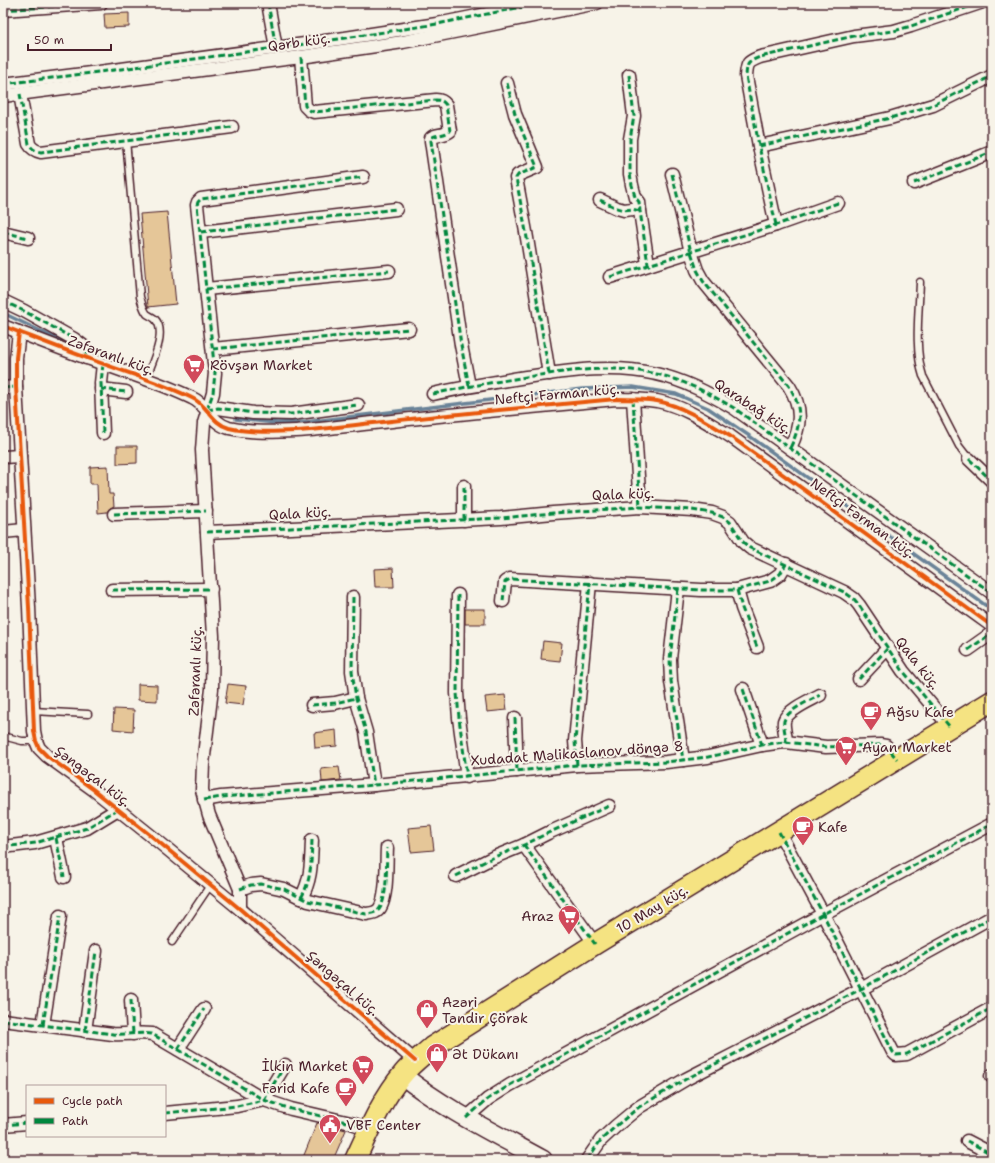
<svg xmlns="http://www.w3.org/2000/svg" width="995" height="1163" font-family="'Shantell Sans',sans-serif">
<rect width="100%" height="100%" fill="#f7f3e8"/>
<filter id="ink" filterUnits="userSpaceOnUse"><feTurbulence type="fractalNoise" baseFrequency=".025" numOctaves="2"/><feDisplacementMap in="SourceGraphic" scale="8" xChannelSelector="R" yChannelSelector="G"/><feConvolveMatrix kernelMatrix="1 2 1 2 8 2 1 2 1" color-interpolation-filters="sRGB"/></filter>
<g filter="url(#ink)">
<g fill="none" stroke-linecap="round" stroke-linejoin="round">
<g stroke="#6a8398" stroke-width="3.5">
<path d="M 383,39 L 412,34"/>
<path d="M 3,313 L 61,341"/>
<path d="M 236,419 L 277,423 L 306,422 L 582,389 L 633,387 L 676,394 L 708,408 L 748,435 L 992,610"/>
</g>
</g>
<g fill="#e5c698" stroke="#4a1f2b">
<path d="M 129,13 L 129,27 L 105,28 L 104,14 Z"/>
<path d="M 167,212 L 176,304 L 148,307 L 140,214 Z"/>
<path d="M 117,446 L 137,446 L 137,463 L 117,464 Z"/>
<path d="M 108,466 L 109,494 L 113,494 L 114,506 L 110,508 L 107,512 L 98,513 L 97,484 L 90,484 L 90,467 Z"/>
<path d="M 393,568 L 394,587 L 375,587 L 374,569 Z"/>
<rect x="465" y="609" width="20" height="15"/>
<path d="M 543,641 L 562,643 L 560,661 L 541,659 Z"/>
<path d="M 138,684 L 157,685 L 157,701 L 138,700 Z"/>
<path d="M 228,684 L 246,686 L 243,705 L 225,703 Z"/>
<path d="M 505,695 L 507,710 L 487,712 L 485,697 Z"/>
<path d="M 114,709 L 134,710 L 133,731 L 113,729 Z"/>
<path d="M 336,730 L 337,746 L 315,748 L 314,733 Z"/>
<path d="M 339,767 L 341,780 L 322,782 L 321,769 Z"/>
<path d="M 431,826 L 434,850 L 411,852 L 408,828 Z"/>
<path d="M 317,1123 L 346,1130 L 333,1160 L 302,1160 Z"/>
</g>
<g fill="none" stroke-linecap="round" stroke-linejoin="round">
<g stroke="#4a1f2b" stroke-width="9">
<g id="lane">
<path d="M 126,140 L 140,297 C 142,303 143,309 147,314 C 150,316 153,317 155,319 C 168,332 151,365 146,379"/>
<path d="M 920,282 C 919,311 914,349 923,376 L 959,446 L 969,459"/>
<path d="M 33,711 L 88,714"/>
<path d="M 3,736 L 22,741 L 36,741"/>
<path d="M 172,942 L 211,884"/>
<path d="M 359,1154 L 370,1160"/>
</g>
</g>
<g stroke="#4a1f2b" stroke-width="15">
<g id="street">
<path d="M 268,3 L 276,48"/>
<path d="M 3,10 L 101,3"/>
<path d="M 301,57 L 305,106 L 309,110 L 314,112 L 436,100 C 441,100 443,101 446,105 L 450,131 C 444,136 436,134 431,138 L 431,141 L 461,345 L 469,386"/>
<path d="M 629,75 L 634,116 L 630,139 L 630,174 L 632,185 L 635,197 L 639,202 L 640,211 L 648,264"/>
<path d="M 507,83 L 515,114 L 537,167 L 518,175 L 516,178 L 526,232 L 549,374"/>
<path d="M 3,84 L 99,72 L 312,43 L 437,24 L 542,3"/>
<path d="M 20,94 L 29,144 C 32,149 35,151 41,152 L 232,127"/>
<path d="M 3,96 L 301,57 L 403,42 L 464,30 L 597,3"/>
<path d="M 759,146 L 890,118 L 933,105 L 992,76"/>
<path d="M 672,174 L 691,252 L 697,270 L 703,281 L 789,386 C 803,408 801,426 790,448"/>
<path d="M 914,183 L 992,152"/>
<path d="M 600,200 L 617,208 L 624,210 L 632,209 L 640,211"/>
<path d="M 776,225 L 759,146 L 746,76 C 747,62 748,62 760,57 L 854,36 L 894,31 L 911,26 L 980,3"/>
<path d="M 3,232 L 28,238"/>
<path d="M 201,232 L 396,209"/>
<path d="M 610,277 L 776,225 L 838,203"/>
<path d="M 206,289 L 389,271"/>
<path d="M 3,301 L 24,311 L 74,339 L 82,345 L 86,350 L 86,358"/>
<path d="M 3,326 C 32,337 61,349 90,359 C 124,372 160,382 192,398 C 208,405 211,423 229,428 C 251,433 274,432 296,431 C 328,429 360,424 392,421 C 466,413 541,406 616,399 C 629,399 643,399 657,401 C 683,406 707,422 730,436 L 978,616 L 992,626"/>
<path d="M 19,332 L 16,358 L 16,387 L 29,607 L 34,731 L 36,741 L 39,748 L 47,756 L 94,790 L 160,843 L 240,909 L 415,1061"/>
<path d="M 213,349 L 409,329"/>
<path d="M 3,388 L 16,387"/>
<path d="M 101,389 L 126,392"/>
<path d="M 433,394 C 464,387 495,382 526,377 C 569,371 613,364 656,374 C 684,380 710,394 734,408 L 992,593"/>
<path d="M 633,399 L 640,507"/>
<path d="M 207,410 L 218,408 L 253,413 L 291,414 L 358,405"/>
<path d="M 103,433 L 101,383 L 103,364"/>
<path d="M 3,457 L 20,456"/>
<path d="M 969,459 L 992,481"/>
<path d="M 114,514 L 206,511"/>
<path d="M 464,520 L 464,486"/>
<path d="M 3,532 L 24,530"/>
<path d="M 207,532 L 501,518 L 553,513 L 640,507 L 692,510 L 712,513 L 723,517 L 730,522 L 743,542 L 750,548 L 844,592 L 854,599 L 859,605 L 903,671 L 950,727"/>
<path d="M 678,589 L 670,659 L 671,681 L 683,760"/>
<path d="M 112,590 L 211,589"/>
<path d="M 737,590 L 742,608 L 757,647"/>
<path d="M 458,595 L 457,693 L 459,718 L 467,777"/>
<path d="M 353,597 L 352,671 L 356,698 L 366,732 L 374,785"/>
<path d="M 503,601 L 505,582 L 510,579 L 701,590 L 737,590 L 770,581 L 780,574 L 786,564"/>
<path d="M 968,650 L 992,633"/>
<path d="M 859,679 L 887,649"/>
<path d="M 743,689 L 762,745"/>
<path d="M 312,705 L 335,703 L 356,698"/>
<path d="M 515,718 L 517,771"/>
<path d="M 786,742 C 786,736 783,727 784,721 C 787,710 811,700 820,695"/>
<path d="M 577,765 L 575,741 L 590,583"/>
<path d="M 204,800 L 221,797 L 374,785 L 577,765 L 666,762 L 708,757 L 762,745 L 776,743 L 786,742 L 826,747 L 880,745 L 886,746 L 897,759"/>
<path d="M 779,832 L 823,914 L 893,1052 L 896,1055 L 907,1054 L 992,1008"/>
<path d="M 56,838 L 64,877"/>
<path d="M 524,845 L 595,944"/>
<path d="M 3,847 L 35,843 L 87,828 L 118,809"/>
<path d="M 456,876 L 492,858 L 524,845 L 548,833 L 609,806"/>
<path d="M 240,889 L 251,885 L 261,884 L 284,889 L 308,901 L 366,914 C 372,913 377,913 380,908 C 388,895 386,863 387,848"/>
<path d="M 301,898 C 312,879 311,861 312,840"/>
<path d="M 240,909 L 240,889 L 209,815 L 202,790 L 203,764 L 212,689 L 213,636 L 202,450 L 204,423 L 213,393 L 215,373 L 197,205 L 198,202 L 201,199 L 363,177"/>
<path d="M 131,1000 L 133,1034"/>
<path d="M 3,1020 L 113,1034 C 126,1035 139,1032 152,1034 L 264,1100 L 285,1065"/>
<path d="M 43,1025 L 60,916"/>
<path d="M 85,1031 L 96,951"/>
<path d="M 178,1049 L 204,1009"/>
<path d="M 991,1076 L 992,1075"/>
<path d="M 165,1113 L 237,1106 L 264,1100 L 291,1109 L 351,1123 L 369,1129"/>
<path d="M 466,1118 L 488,1099 L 510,1085 L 823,914 L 992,824"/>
<path d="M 3,1125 L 27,1123"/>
<path d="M 967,1141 L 992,1154"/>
<path d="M 587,1160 L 601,1140 L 616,1126 L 639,1107 L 686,1079 L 861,989 L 992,917"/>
</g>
</g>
<g stroke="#4a1f2b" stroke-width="21">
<path id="secondary" d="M 402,1075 C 444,1109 496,1134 543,1160"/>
</g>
<g stroke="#4a1f2b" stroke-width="23">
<path id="primary" d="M 355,1160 C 368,1132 383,1097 403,1074 C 411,1064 422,1056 432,1047 L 595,944 L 992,701"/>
</g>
<use href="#lane" stroke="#f7f3e8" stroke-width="6"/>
<use href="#street" stroke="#f7f3e8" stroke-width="12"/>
<use href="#secondary" stroke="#f7f3e8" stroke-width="18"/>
<use href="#primary" stroke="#f5e382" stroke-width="20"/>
<g stroke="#00873e" stroke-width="3" stroke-dasharray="6 3" stroke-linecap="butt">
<path d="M 268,3 L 276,48"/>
<path d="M 3,10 L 101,3"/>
<path d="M 301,57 L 305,106 L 309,110 L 314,112 L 436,100 C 441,100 443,101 446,105 L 450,131 C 444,136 436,134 431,138 L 431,141 L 461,345 L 469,386"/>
<path d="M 629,75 L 634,116 L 630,139 L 630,174 L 632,185 L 635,197 L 639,202 L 640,211 L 648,264"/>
<path d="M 507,83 L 515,114 L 537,167 L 518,175 L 516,178 L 526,232 L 549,374"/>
<path d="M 3,84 L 99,72 L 312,43 L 437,24 L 542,3"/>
<path d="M 20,94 L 29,144 C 32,149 35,151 41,152 L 232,127"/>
<path d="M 759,146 L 890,118 L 933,105 L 992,76"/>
<path d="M 672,174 L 691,252 L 697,270 L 703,281 L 789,386 C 803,408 801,426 790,448"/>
<path d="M 914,183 L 992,152"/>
<path d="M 600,200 L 617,208 L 624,210 L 632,209 L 640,211"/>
<path d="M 776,225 L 759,146 L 746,76 C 747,62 748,62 760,57 L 854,36 L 894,31 L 911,26 L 980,3"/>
<path d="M 3,232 L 28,238"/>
<path d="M 201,232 L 396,209"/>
<path d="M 610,277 L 776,225 L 838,203"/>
<path d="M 206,289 L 389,271"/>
<path d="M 3,301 L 24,311 L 74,339 L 82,345 L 86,350 L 86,358"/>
<path d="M 213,349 L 409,329"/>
<path d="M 3,388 L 16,387"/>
<path d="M 101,389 L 126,392"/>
<path d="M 433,394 C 464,387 495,382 526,377 C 569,371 613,364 656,374 C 684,380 710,394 734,408 L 992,593"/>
<path d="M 633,399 L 640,507"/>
<path d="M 207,410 L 213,393 L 215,373 L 197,205 L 198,202 L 201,199 L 363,177"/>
<path d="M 207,410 L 218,408 L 253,413 L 291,414 L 358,405"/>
<path d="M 103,433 L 101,383 L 103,364"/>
<path d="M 969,459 L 992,481"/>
<path d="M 114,514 L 206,511"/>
<path d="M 464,520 L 464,486"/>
<path d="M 207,532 L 501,518 L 553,513 L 640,507 L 692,510 L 712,513 L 723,517 L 730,522 L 743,542 L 750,548 L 844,592 L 854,599 L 859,605 L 903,671 L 950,727"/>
<path d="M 678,589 L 670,659 L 671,681 L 683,760"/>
<path d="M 112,590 L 211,589"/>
<path d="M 737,590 L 742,608 L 757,647"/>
<path d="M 458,595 L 457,693 L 459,718 L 467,777"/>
<path d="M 353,597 L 352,671 L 356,698 L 366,732 L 374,785"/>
<path d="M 503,601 L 505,582 L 510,579 L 701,590 L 737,590 L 770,581 L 780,574 L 786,564"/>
<path d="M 968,650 L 992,633"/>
<path d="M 859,679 L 887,649"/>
<path d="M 743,689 L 762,745"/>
<path d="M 312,705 L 335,703 L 356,698"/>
<path d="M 515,718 L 517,771"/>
<path d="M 786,742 C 786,736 783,727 784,721 C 787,710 811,700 820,695"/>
<path d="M 577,765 L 575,741 L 590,583"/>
<path d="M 204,800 L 221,797 L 374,785 L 577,765 L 666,762 L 708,757 L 762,745 L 776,743 L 786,742 L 826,747 L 880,745 L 886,746 L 897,759"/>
<path d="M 779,832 L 823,914 L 893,1052 L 896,1055 L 907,1054 L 992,1008"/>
<path d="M 56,838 L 64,877"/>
<path d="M 524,845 L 595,944"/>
<path d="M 3,847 L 35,843 L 87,828 L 118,809"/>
<path d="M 456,876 L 492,858 L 524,845 L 548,833 L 609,806"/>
<path d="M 240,889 L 251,885 L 261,884 L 284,889 L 308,901 L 366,914 C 372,913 377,913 380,908 C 388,895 386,863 387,848"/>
<path d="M 301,898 C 312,879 311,861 312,840"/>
<path d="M 131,1000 L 133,1034"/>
<path d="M 3,1020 L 113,1034 C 126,1035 139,1032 152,1034 L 264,1100 L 285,1065"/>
<path d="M 43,1025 L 60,916"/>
<path d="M 85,1031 L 96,951"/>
<path d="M 178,1049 L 204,1009"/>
<path d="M 991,1076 L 992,1075"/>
<path d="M 165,1113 L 237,1106 L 264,1100 L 291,1109 L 351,1123 L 369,1129"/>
<path d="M 466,1118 L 488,1099 L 510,1085 L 823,914 L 992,824"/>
<path d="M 3,1125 L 27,1123"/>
<path d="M 967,1141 L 992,1154"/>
<path d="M 587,1160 L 601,1140 L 616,1126 L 639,1107 L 686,1079 L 861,989 L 992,917"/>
</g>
<g stroke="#f7f3e8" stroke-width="6">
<g id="cycleway">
<path d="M 3,326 C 32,337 61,349 90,359 C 124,372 160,382 192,398 C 208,405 211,423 229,428 C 251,433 274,432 296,431 C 328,429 360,424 392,421 C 466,413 541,406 616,399 C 629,399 643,399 657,401 C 683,406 707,422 730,436 L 978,616 L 992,626"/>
<path d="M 19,332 L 16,358 L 16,387 L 29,607 L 34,731 L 36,741 L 39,748 L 47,756 L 94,790 L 160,843 L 240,909 L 415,1061"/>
</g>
</g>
<use href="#cycleway" stroke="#e8590c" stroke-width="4"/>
</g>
</g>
<defs>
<g id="supermarket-pin" transform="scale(1.15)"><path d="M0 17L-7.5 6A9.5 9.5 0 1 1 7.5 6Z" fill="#d1495b" stroke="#f7f3e8"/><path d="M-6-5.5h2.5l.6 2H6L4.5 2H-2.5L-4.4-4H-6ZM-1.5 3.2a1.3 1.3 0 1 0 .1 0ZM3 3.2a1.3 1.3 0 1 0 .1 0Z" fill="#fff"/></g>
<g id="cafe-pin" transform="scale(1.15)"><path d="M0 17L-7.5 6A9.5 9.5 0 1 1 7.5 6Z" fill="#d1495b" stroke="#f7f3e8"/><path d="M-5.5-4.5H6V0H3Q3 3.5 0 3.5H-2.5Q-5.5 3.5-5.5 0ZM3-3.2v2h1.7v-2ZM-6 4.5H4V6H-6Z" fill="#fff"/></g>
<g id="shop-pin" transform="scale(1.15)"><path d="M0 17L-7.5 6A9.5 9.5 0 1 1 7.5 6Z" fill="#d1495b" stroke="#f7f3e8"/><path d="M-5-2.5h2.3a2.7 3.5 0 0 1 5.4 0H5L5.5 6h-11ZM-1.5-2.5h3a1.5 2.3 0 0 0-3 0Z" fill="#fff"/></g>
<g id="civic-pin" transform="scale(1.15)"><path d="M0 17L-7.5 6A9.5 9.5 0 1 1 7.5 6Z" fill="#d1495b" stroke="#f7f3e8"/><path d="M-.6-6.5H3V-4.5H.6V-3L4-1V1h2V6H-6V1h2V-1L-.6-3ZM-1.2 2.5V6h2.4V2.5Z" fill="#fff"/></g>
</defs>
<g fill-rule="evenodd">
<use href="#supermarket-pin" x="194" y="365"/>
<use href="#cafe-pin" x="871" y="712"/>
<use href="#supermarket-pin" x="846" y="747"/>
<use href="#cafe-pin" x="803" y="827"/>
<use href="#supermarket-pin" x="569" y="916"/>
<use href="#shop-pin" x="427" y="1010"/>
<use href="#shop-pin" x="437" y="1054"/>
<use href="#supermarket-pin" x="363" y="1066"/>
<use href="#cafe-pin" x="346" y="1088"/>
<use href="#civic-pin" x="330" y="1125"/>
</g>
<g text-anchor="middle" stroke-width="4" stroke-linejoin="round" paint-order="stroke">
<g font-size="14" fill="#4a1f2b" stroke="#f7f3e8">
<text transform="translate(299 42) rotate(-8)" y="5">Qərb küç.</text>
<text transform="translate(111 355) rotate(20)" y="5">Zəfəranlı küç.</text>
<text transform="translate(557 394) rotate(-5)" y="5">Neftçi Fərman küç.</text>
<text transform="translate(753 406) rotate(33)" y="5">Qarabağ küç.</text>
<text transform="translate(623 494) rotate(-2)" y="5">Qala küç.</text>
<text transform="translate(300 513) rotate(-3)" y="5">Qala küç.</text>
<text transform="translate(863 518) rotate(36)" y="5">Neftçi Fərman küç.</text>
<text transform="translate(918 663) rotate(52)" y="5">Qala küç.</text>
<text transform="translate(195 671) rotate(-88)" y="5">Zəfəranlı küç.</text>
<text transform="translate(577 753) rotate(-4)" y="5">Xudadat Məlikaslanov döngə 8</text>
<text transform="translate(93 776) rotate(37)" y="5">Şəngəçal küç.</text>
<text transform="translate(652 909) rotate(-31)" y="5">10 May küç.</text>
<text transform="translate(343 983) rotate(41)" y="5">Şəngəçal küç.</text>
</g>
<g font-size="14" fill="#4a1f2b" stroke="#f7f3e8" text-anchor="start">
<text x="210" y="370">Rövşən Market</text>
<text x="886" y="717">Ağsu Kafe</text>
<text x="862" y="752">Ayan Market</text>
<text x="818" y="832">Kafe</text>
<text x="554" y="921" text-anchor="end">Araz</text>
<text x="442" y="1007">Azəri<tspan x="442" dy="16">Təndir Çörək</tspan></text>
<text x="452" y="1059">Ət Dükanı</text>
<text x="348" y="1071" text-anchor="end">İlkin Market</text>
<text x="330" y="1093" text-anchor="end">Fərid Kafe</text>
<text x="346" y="1130">VBF Center</text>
</g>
</g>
<rect width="995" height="1163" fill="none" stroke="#f7f3e8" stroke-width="16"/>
<rect x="8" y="8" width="979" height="1147" fill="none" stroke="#4a1f2b" stroke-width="1.5" filter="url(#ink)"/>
<rect x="26" y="1085" width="140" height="52" fill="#f7f3e8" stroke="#b29e9c"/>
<rect x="34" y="1098" width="20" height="6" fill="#e8590c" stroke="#b29e9c"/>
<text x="62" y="1105" font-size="12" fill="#4a1f2b">Cycle path</text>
<rect x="34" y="1118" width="20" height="6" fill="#00873e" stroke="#b29e9c"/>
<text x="62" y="1125" font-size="12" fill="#4a1f2b">Path</text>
<path d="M28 44v6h83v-6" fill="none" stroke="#4a1f2b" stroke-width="2"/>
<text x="34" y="44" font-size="12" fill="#4a1f2b" stroke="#f7f3e8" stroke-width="3" paint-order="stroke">50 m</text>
</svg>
